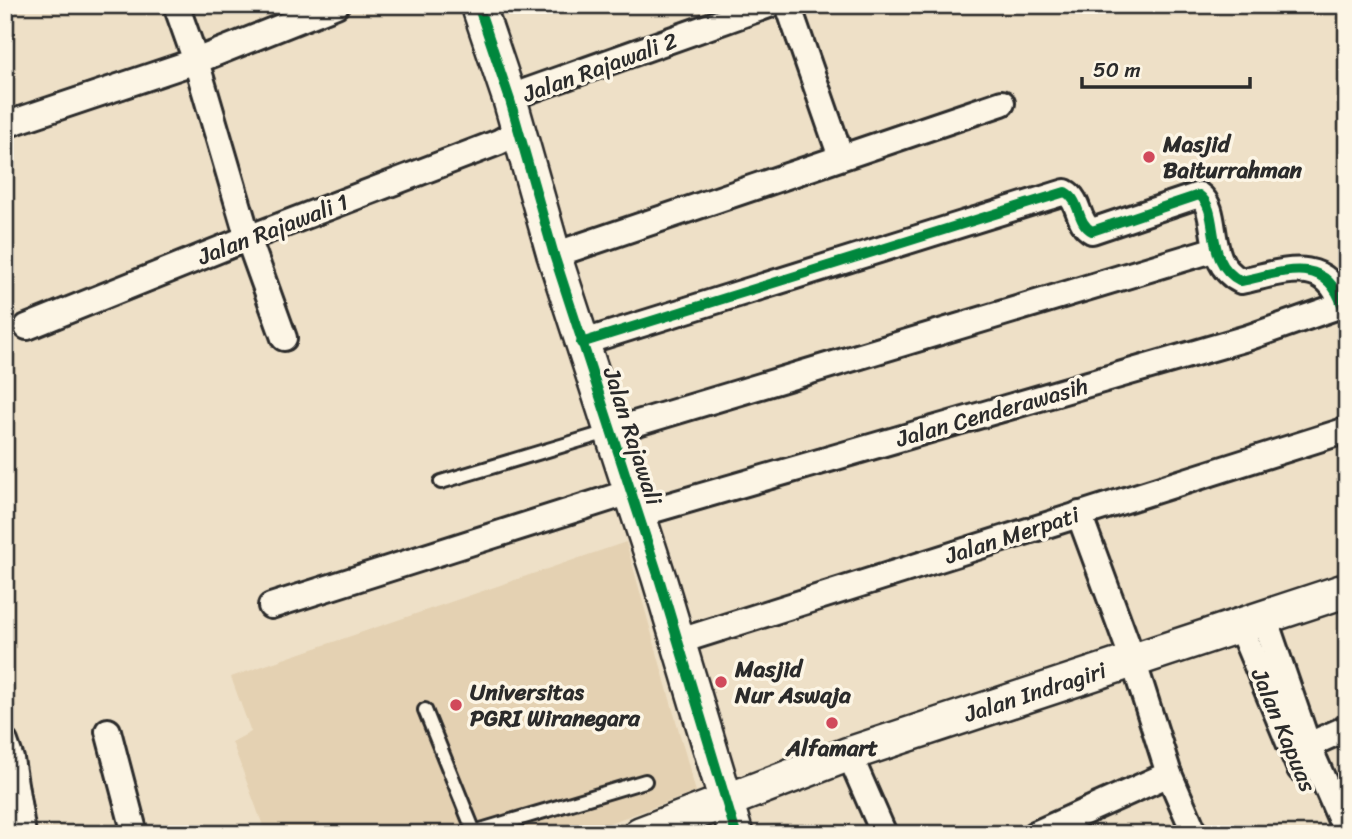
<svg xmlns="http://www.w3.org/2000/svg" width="1352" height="839" font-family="Sriracha,sans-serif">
<rect width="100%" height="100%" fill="#eee0c7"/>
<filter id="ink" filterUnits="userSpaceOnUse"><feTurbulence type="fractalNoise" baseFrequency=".0143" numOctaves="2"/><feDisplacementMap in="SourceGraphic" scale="14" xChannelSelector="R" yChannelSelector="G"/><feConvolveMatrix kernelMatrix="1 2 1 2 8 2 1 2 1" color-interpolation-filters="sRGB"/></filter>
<g filter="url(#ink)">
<path fill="#e4d1b2" d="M 626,542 L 696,792 L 579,834 L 266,834 L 232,742 L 251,732 L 231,677 Z"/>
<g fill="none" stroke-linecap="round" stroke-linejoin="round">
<g stroke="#2b2b2b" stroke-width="18">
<g id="lane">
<path d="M 441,482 L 611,431"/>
<path d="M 425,710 L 475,834"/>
<path d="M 474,832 L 645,781"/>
</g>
</g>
<g stroke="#2b2b2b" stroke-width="30">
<g id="street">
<path d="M 176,5 L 196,61 L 248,238 L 284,338"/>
<path d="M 788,5 L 841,157"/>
<path d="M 510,100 L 527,91 L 769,5"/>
<path d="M 5,125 L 196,61 L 336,5"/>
<path d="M 554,255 L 1002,103"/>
<path d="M 27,327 L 248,238 L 499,142 L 519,131"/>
<path d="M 581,343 L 1065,192 C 1081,200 1076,223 1092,231 L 1199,195 C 1222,211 1202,262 1241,281 C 1281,273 1325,253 1342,305"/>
<path d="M 611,431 L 1216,249"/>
<path d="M 1079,514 L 1133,660 L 1169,774 L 1195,834"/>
<path d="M 636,515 L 1247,338 L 1347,303"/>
<path d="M 271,606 L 630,492"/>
<path d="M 1264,617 L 1308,745 L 1347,834"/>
<path d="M 1240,626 L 1300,769"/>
<path d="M 677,642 L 1347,430"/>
<path d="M 108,731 L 135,834"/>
<path d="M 5,742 L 11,759 L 23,834"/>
<path d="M 1293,752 L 1347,728"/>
<path d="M 849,754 L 884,834"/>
<path d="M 1035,834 L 1169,774"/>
</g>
</g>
<g stroke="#2b2b2b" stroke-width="38">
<g id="secondary">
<path d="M 478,5 L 510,100 L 554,255 L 659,578 L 736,834"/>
<path d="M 640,834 L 849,754 L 1347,590"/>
</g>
</g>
<use href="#lane" stroke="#fcf5e5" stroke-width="12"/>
<use href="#street" stroke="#fcf5e5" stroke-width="24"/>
<use href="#secondary" stroke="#fcf5e5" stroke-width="33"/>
<g stroke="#fcf5e5" stroke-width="15">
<g id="cycleway">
<path d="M 478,5 L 510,100 L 554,255 L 659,578 L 736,834"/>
<path d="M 581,343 L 1065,192 C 1081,200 1076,223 1092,231 L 1199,195 C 1222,211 1202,262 1241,281 C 1281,273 1325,253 1342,305"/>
</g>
</g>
<use href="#cycleway" stroke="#00873e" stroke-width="10"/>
</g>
</g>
<g fill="#d1495b" stroke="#fcf5e5" stroke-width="2.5">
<circle cx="1149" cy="157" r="7"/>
<circle cx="721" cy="682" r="7"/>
<circle cx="456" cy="705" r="7"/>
<circle cx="832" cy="723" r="7"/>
</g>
<g text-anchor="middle" stroke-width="7" stroke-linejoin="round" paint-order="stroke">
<g font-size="23" fill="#2b2b2b" stroke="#fcf5e5">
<text transform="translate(600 67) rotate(-20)" y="8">Jalan Rajawali 2</text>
<text transform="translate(273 229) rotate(-21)" y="8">Jalan Rajawali 1</text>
<text transform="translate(992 412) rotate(-16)" y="8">Jalan Cenderawasih</text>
<text transform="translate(633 436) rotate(72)" y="8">Jalan Rajawali</text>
<text transform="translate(1012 535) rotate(-18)" y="8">Jalan Merpati</text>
<text transform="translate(1035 692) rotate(-18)" y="8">Jalan Indragiri</text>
<text transform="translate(1284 730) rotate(67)" y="8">Jalan Kapuas</text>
</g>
<g font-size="23" font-weight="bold" fill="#2b2b2b" stroke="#fcf5e5" text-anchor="start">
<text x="1163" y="152">Masjid<tspan x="1163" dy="26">Baiturrahman</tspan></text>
<text x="735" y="677">Masjid<tspan x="735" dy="26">Nur Aswaja</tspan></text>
<text x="470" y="700">Universitas<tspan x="470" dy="26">PGRI Wiranegara</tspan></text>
<text x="832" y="756" text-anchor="middle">Alfamart</text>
</g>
</g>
<rect width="1352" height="839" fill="none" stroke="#fcf5e5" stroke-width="28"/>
<rect x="14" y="14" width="1324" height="811" fill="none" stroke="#2b2b2b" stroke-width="2.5" filter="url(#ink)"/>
<path d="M1082 77v10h168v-10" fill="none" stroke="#2b2b2b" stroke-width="3.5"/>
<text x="1093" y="77" font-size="21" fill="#2b2b2b" stroke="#fcf5e5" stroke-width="5" paint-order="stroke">50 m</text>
</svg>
